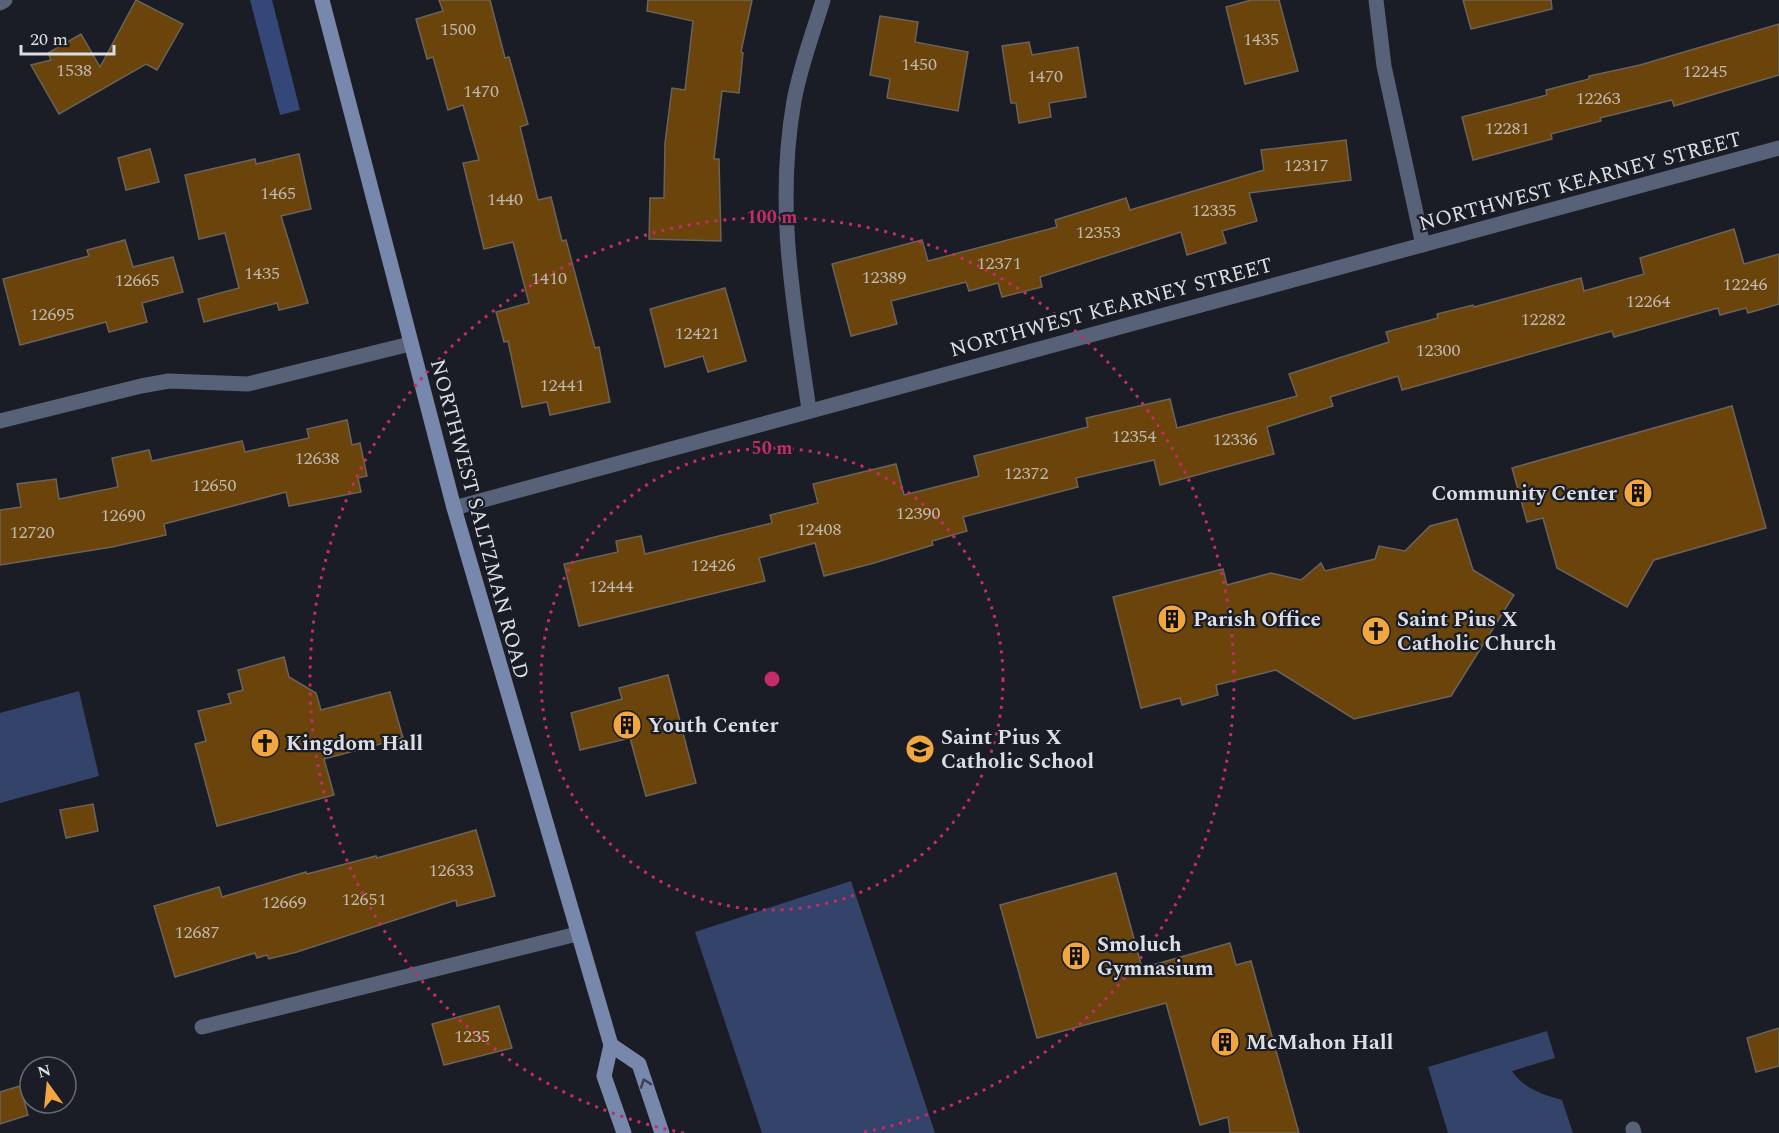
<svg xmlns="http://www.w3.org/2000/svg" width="1779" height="1133" font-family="Spectral,serif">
<rect width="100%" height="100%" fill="#1a1d25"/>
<g fill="#344369">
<path d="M 79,691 L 99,776 L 0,803 L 0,713 Z"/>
<path d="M 851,881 L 935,1133 L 762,1133 L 695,932 Z"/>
<path d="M 1547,1031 L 1555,1058 L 1512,1071 C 1523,1088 1543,1095 1562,1100 L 1573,1133 L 1448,1133 L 1428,1067 Z"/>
</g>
<path fill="#354778" d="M 250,0 L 272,0 L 300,110 L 280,115 Z"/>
<g fill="#6a440b" stroke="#6b635a" stroke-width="1.5">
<path d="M 136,0 L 183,24 L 157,70 L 146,64 L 59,114 L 31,65 L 51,60 L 48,53 L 81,34 L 100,67 Z"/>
<path d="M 439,0 L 490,0 L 505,58 L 509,57 L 528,124 L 520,127 L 538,200 L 551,197 L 562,241 L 566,240 L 595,348 L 599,347 L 610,402 L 550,415 L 547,402 L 522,407 L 508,341 L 504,342 L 496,312 L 529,303 L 513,242 L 484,249 L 463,163 L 479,160 L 463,105 L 448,110 L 433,57 L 427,59 L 416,19 L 443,11 Z"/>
<path d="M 648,0 L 752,0 L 741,52 L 743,53 L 739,93 L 722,91 L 714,159 L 719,159 L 721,241 L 649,239 L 650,198 L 664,198 L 665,143 L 672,88 L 685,90 L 693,21 L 647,11 Z"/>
<path d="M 1251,0 L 1279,0 L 1298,71 L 1245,84 L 1226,7 Z"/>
<path d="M 1463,0 L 1551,0 L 1552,9 L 1471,29 Z"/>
<path d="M 880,16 L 918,22 L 915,42 L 968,52 L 958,111 L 887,98 L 890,79 L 870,75 Z"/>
<path d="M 1779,24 L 1779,75 L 1674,106 L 1672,100 L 1600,118 L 1601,121 L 1551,134 L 1552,139 L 1473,160 L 1462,117 L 1547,95 L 1546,90 L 1589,79 L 1589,76 L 1640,65 Z"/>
<path d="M 1029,42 L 1032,55 L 1078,47 L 1086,97 L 1049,103 L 1051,117 L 1019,123 L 1016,103 L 1011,103 L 1002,46 Z"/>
<path d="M 1346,140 L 1351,180 L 1249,193 L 1257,221 L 1222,231 L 1226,243 L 1187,255 L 1181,232 L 1040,277 L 1042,287 L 1002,297 L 998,283 L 969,291 L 966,282 L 891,301 L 897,324 L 851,336 L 832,264 L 922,240 L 928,261 L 1057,227 L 1055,220 L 1126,198 L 1130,210 L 1264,170 L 1261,150 Z"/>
<path d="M 150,149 L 159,182 L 126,190 L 118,158 Z"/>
<path d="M 299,154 L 311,209 L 281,216 L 308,303 L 279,310 L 277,303 L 204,322 L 198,299 L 239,288 L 225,233 L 199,239 L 185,175 L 255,159 L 256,164 Z"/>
<path d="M 1734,229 L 1744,264 L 1779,254 L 1779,304 L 1748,313 L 1746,308 L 1720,315 L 1718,308 L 1614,337 L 1612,331 L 1402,390 L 1398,376 L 1330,397 L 1333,406 L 1267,427 L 1274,454 L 1160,485 L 1154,460 L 1076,478 L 1078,487 L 963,517 L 967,531 L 932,541 L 933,545 L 874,563 L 824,576 L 815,543 L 759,558 L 765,581 L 579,626 L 564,564 L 618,552 L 616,541 L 641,536 L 645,554 L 772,523 L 770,515 L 818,503 L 813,484 L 896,464 L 904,495 L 979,476 L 974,456 L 1088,427 L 1086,418 L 1170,399 L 1177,428 L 1297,396 L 1289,374 L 1389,342 L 1386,332 L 1438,318 L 1437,314 L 1473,305 L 1474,307 L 1581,278 L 1584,291 L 1644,274 L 1640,258 Z"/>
<path d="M 125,240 L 133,267 L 173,257 L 183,292 L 142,303 L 147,322 L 109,332 L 106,322 L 20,345 L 3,279 L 89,256 L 87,250 Z"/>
<path d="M 725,288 L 746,361 L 708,372 L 703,356 L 665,367 L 650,309 Z"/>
<path d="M 1732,406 L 1766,528 L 1654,560 L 1627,607 L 1557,568 L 1543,518 L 1527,522 L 1512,468 Z"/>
<path d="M 347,420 L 352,445 L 360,443 L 367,476 L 358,478 L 361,492 L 289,506 L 286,492 L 164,524 L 166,535 L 112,547 L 0,565 L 0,510 L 21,507 L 17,484 L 56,479 L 59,499 L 118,487 L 112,458 L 149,450 L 152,461 L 242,441 L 245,452 L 309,438 L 307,429 Z"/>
<path d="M 1457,519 L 1473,570 L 1514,595 L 1451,696 L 1354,719 L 1276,670 L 1216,685 L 1218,695 L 1182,705 L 1180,698 L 1141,708 L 1113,597 L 1223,569 L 1227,585 L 1271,573 L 1301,580 L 1321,563 L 1325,571 L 1375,559 L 1379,546 L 1405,551 L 1430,526 Z"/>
<path d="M 284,657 L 289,677 L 316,693 L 321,710 L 390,692 L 403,738 L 324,759 L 334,795 L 217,826 L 195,744 L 206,741 L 198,711 L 231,703 L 228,694 L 243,690 L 238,670 Z"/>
<path d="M 668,675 L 696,783 L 646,796 L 630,738 L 580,750 L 571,713 L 622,699 L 619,688 Z"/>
<path d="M 93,804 L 98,831 L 66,838 L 60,810 Z"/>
<path d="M 476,830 L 495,896 L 457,906 L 456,900 L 297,952 L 269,959 L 267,955 L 257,958 L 255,953 L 175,977 L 154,906 L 219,887 L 222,897 L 306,872 L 307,874 L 376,856 L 377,858 Z"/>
<path d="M 1116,873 L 1142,968 L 1230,943 L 1236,965 L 1251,961 L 1299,1133 L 1230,1133 L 1228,1117 L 1200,1125 L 1166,1003 L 1037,1038 L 1000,905 Z"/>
<path d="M 499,1006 L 512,1048 L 444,1065 L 432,1024 Z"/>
<path d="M 1779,1028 L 1779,1066 L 1756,1072 L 1747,1038 Z"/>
<path d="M 20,1086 L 28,1115 L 0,1124 L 0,1092 Z"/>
</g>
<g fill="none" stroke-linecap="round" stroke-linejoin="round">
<g stroke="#576178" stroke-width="15">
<path d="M 1376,0 L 1384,66 L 1423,245"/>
<path d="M 0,3 L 5,0"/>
<path d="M 809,410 C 794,304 775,209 794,101 C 800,67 813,33 823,0"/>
<path d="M 0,421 L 141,386 L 169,381 L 248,384 L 410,344"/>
<path d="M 454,508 L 1779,148"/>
<path d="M 202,1027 L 577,934"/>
<path d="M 1633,1129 L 1634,1133"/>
</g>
<g stroke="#7887ac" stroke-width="15">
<path d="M 322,0 L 454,508 L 611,1045 L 604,1076 L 624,1133"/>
<path d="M 611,1045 L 639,1064 L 662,1133"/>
</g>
</g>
<defs><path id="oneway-chevron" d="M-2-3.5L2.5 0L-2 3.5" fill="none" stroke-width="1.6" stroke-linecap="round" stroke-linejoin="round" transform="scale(1.5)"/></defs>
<use stroke="#3b4254" href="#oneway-chevron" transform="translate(645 1083) rotate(-109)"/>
<g fill="none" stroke="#c42c69" stroke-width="3" stroke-dasharray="3 6">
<circle cx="772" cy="679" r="231"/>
<path d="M684 1133A462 462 0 1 1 860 1133"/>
</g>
<defs>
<g id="building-disc" transform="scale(1.5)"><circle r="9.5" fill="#f1a63f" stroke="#1a1d25"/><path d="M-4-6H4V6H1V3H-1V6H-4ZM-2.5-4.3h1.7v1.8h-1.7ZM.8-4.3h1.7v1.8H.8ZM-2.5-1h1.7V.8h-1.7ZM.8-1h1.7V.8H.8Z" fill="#111"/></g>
<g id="church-disc" transform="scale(1.5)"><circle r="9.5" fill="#f1a63f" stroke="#1a1d25"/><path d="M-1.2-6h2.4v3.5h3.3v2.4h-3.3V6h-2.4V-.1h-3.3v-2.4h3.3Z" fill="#111"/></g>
<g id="school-disc" transform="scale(1.5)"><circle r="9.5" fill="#f1a63f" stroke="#1a1d25"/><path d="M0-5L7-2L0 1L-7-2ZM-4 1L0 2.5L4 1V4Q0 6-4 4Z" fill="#111"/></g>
</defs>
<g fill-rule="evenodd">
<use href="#building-disc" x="1638" y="493"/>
<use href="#building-disc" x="1172" y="619"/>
<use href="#church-disc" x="1376" y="631"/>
<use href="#building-disc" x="627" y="725"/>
<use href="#church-disc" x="265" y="743"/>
<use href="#school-disc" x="920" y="749"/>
<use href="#building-disc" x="1076" y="956"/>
<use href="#building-disc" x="1225" y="1042"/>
</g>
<g text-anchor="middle" stroke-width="4.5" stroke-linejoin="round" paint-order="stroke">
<g font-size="18" fill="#bfb8ae">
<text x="458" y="35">1500</text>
<text x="1261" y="45">1435</text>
<text x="919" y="70">1450</text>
<text x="74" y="76">1538</text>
<text x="1705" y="77">12245</text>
<text x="1045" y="82">1470</text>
<text x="481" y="97">1470</text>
<text x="1598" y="104">12263</text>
<text x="1507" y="134">12281</text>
<text x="1306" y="171">12317</text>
<text x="278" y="199">1465</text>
<text x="505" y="205">1440</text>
<text x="1214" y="216">12335</text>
<text x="1098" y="238">12353</text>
<text x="999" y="269">12371</text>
<text x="262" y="279">1435</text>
<text x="884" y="283">12389</text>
<text x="549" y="284">1410</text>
<text x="137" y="286">12665</text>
<text x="1745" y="290">12246</text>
<text x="1648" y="307">12264</text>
<text x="52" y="320">12695</text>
<text x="1543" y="325">12282</text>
<text x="697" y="339">12421</text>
<text x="1438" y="356">12300</text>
<text x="562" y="391">12441</text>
<text x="1134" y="442">12354</text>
<text x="1235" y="445">12336</text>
<text x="317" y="464">12638</text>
<text x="1026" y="479">12372</text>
<text x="214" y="491">12650</text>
<text x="918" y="519">12390</text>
<text x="123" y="521">12690</text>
<text x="819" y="535">12408</text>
<text x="32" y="538">12720</text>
<text x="713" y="571">12426</text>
<text x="611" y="592">12444</text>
<text x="451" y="876">12633</text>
<text x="364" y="905">12651</text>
<text x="284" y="908">12669</text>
<text x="197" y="938">12687</text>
<text x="472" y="1042">1235</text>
</g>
<g font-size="21" fill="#dbdee4" stroke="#1a1d25">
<text transform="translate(1580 181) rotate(-15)" y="7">NORTHWEST KEARNEY STREET</text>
<text transform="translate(1111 307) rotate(-15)" y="7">NORTHWEST KEARNEY STREET</text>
<text transform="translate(480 519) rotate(75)" y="7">NORTHWEST SALTZMAN ROAD</text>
</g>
<g font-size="21" font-weight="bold" fill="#dbdee4" stroke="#1a1d25" text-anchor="start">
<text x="1617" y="500" text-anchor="end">Community Center</text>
<text x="1193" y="626">Parish Office</text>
<text x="1397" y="626">Saint Pius X<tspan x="1397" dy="24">Catholic Church</tspan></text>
<text x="648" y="732">Youth Center</text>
<text x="941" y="744">Saint Pius X<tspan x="941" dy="24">Catholic School</tspan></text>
<text x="286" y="750">Kingdom Hall</text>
<text x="1097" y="951">Smoluch<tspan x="1097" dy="24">Gymnasium</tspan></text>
<text x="1246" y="1049">McMahon Hall</text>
</g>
</g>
<circle cx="772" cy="679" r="9" fill="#c42c69" stroke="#1a1d25" stroke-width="3"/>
<g font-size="18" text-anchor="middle" font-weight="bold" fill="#c42c69" stroke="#1a1d25" stroke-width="4.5" stroke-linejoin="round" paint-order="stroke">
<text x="772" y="223">100 m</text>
<text x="772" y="454">50 m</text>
</g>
<g transform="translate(48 1085) rotate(345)"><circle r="28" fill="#1a1d25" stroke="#676a71" stroke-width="1.5"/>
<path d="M0-4.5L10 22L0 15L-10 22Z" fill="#f1a63f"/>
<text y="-9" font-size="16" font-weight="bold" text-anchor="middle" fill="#dbdee4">N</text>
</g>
<path d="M21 45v9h93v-9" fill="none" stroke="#dbdee4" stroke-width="3"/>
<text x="30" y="45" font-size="18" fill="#dbdee4" stroke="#1a1d25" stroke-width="4.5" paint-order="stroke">20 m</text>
</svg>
